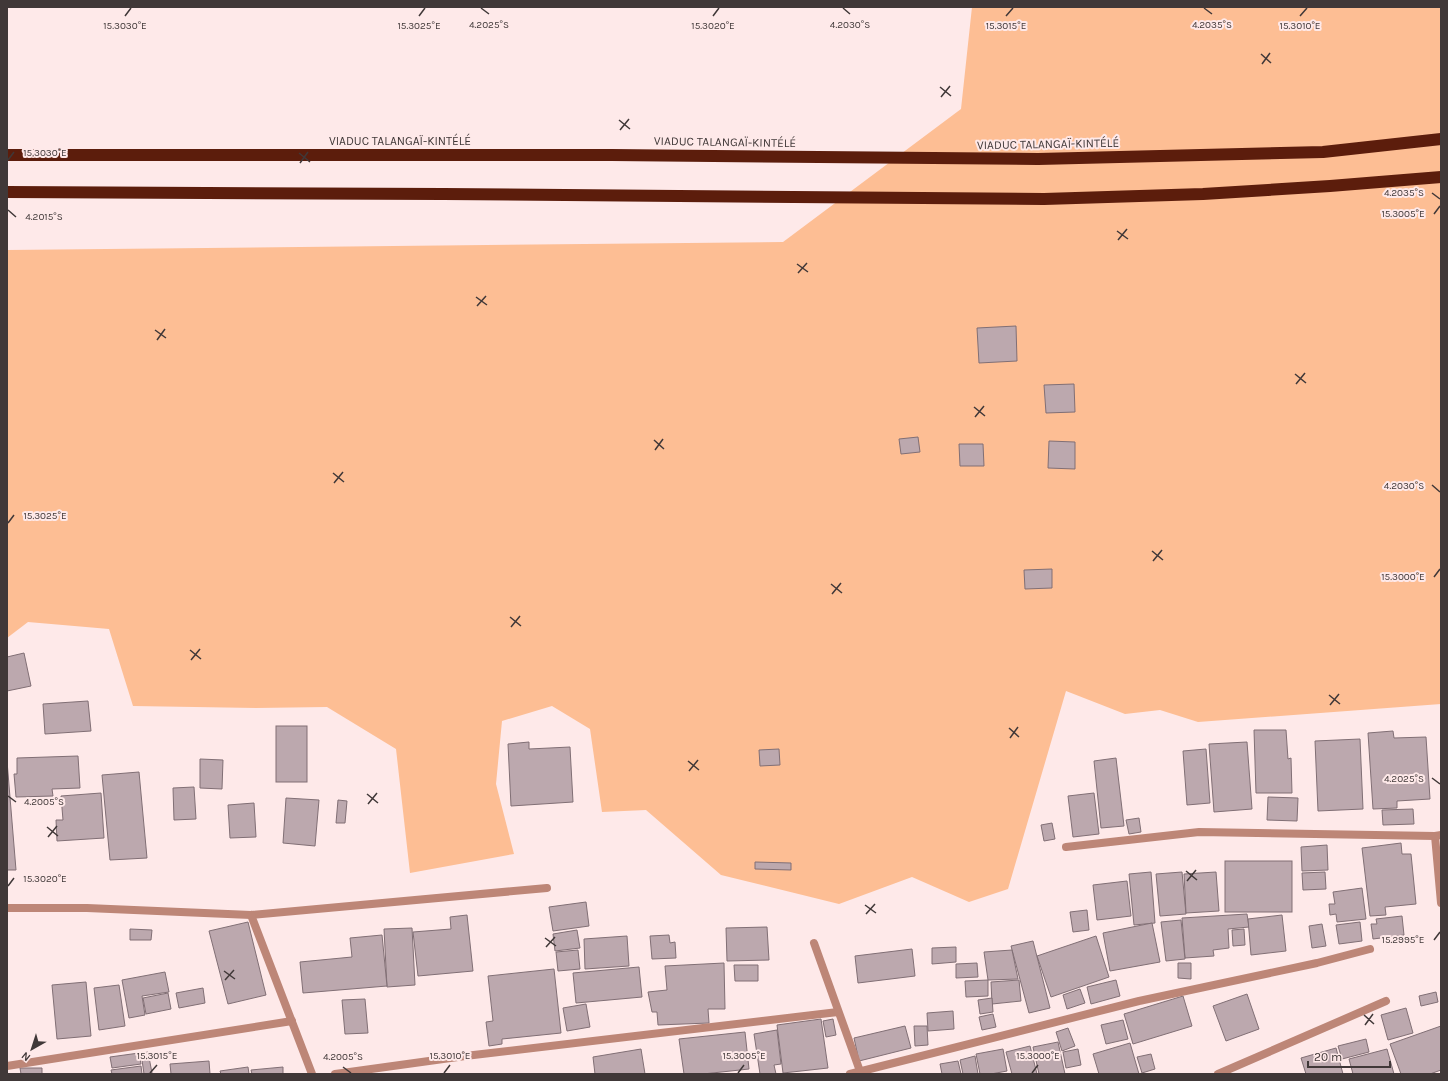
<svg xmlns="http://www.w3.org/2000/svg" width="1448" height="1081" font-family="Karla,sans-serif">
<rect width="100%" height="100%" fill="#fee9e9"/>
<path fill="#fdbe94" d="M 972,7 L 1441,7 L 1441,704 L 1198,722 L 1160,710 L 1125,714 L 1066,691 L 1008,889 L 969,902 L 912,877 L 839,904 L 721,875 L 646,810 L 602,812 L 590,729 L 552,706 L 502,721 L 496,784 L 514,854 L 410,873 L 396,749 L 327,707 L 256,708 L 133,706 L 109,629 L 28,622 L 7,638 L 7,250 L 783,242 L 961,109 Z"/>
<g fill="#bca8ae" stroke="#816f75">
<path d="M 1016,326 L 1017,361 L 979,363 L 977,328 Z"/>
<path d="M 1074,384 L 1075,412 L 1046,413 L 1044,385 Z"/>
<path d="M 918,437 L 920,452 L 901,454 L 899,439 Z"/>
<path d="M 1049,441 L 1075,442 L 1075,469 L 1048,468 Z"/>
<path d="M 959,444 L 983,444 L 984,466 L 960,466 Z"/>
<path d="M 1052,569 L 1052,588 L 1025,589 L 1024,570 Z"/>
<path d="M 24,653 L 31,686 L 7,691 L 7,657 Z"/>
<path d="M 88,701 L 91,731 L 45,734 L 43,704 Z"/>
<rect x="276" y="726" width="31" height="56"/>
<path d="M 1254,730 L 1286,730 L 1288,759 L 1291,758 L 1292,793 L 1256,793 Z"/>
<path d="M 1393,731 L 1394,738 L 1426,737 L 1430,799 L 1397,801 L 1397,808 L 1373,809 L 1368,733 Z"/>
<path d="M 1360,739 L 1363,809 L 1318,811 L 1315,741 Z"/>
<path d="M 529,742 L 529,749 L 570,747 L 573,802 L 511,806 L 508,744 Z"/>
<path d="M 1247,742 L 1252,809 L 1214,812 L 1209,744 Z"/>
<path d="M 779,749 L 780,765 L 760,766 L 759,750 Z"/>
<path d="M 1206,749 L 1210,803 L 1187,805 L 1183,751 Z"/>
<path d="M 78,756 L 80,788 L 52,789 L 53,796 L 16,797 L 14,774 L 17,774 L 17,758 Z"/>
<path d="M 1116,758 L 1124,826 L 1101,828 L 1094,761 Z"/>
<path d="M 200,759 L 223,760 L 222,789 L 200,788 Z"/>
<path d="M 7,761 L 16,870 L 7,870 Z"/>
<path d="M 139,772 L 147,858 L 110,860 L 102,775 Z"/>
<path d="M 194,787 L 196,819 L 174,820 L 173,788 Z"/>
<path d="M 101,793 L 104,838 L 57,841 L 56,820 L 63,820 L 61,796 Z"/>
<path d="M 1094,793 L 1099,834 L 1073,837 L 1068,796 Z"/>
<path d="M 1268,797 L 1298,798 L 1297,821 L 1267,820 Z"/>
<path d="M 286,798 L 319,800 L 315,846 L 283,843 Z"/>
<path d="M 338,800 L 347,801 L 345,823 L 336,823 Z"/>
<path d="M 254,803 L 256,837 L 230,838 L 228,805 Z"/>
<path d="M 1413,809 L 1414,824 L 1383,825 L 1382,810 Z"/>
<path d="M 1139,818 L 1141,832 L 1129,834 L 1126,820 Z"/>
<path d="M 1052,823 L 1055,839 L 1044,841 L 1041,825 Z"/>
<path d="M 1401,843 L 1402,854 L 1411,854 L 1416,904 L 1385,907 L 1386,915 L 1370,916 L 1362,848 Z"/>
<path d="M 1327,845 L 1328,870 L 1302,871 L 1301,847 Z"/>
<rect x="1225" y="861" width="67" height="51"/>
<path d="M 755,862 L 791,863 L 791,870 L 755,869 Z"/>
<path d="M 1151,872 L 1155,923 L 1134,925 L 1129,874 Z"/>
<path d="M 1182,872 L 1186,914 L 1160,916 L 1156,874 Z"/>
<path d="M 1216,872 L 1219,911 L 1186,913 L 1184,874 Z"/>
<path d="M 1325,872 L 1326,889 L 1303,890 L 1302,873 Z"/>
<path d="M 1127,881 L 1131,916 L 1097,920 L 1093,885 Z"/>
<path d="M 1362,888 L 1366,919 L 1337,922 L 1336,914 L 1330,915 L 1329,904 L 1335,904 L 1333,892 Z"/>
<path d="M 586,902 L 589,926 L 553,931 L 549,907 Z"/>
<path d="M 1087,910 L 1089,930 L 1073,932 L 1070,912 Z"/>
<path d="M 1247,914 L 1249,927 L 1228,929 L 1229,948 L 1213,950 L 1214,956 L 1185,958 L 1182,918 Z"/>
<path d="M 467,915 L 473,971 L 418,976 L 413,932 L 451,929 L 450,917 Z"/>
<path d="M 1282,915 L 1286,951 L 1251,955 L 1248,919 Z"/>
<path d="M 1402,916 L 1404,935 L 1373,939 L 1371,924 L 1377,924 L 1376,919 Z"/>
<path d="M 1181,920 L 1185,959 L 1166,961 L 1161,922 Z"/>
<path d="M 248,922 L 266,995 L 228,1004 L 209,931 Z"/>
<path d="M 1360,922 L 1362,941 L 1339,944 L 1336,925 Z"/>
<path d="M 1152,923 L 1160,962 L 1110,971 L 1103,933 Z"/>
<path d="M 1322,924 L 1326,946 L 1312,948 L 1309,926 Z"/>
<path d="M 767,927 L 769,960 L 727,961 L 726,928 Z"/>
<path d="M 412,928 L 415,985 L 387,987 L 384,929 Z"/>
<path d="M 130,929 L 152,930 L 151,940 L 130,940 Z"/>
<path d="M 1244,929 L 1245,945 L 1233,946 L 1232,930 Z"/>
<path d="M 577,930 L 580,948 L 555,951 L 553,934 Z"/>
<path d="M 382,935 L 387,986 L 303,993 L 300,962 L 352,957 L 350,938 Z"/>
<path d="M 669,935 L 670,943 L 675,942 L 676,958 L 652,959 L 650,936 Z"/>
<path d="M 627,936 L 629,966 L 585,969 L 584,939 Z"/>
<path d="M 1096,936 L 1109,977 L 1051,997 L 1037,956 Z"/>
<path d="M 1033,941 L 1050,1008 L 1029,1013 L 1011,946 Z"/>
<path d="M 956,947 L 956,962 L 932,964 L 932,948 Z"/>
<path d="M 912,949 L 915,976 L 858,983 L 855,956 Z"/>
<path d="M 578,950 L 580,969 L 558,971 L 556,952 Z"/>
<path d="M 1012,950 L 1018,979 L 988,980 L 984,952 Z"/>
<path d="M 724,963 L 725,1009 L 708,1009 L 709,1023 L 658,1025 L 657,1012 L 652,1012 L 648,992 L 667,990 L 665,966 Z"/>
<path d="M 977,963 L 978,977 L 956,978 L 956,964 Z"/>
<path d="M 1178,963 L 1191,963 L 1191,979 L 1178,978 Z"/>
<path d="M 734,965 L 758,965 L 758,981 L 735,981 Z"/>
<path d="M 639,967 L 642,997 L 576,1003 L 573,973 Z"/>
<path d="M 554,969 L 561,1033 L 502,1039 L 502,1044 L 489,1046 L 486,1022 L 493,1021 L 488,976 Z"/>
<path d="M 165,972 L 169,992 L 142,996 L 145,1015 L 129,1018 L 122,980 Z"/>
<path d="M 988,980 L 988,996 L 966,997 L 965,981 Z"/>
<path d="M 1019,980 L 1021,1001 L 992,1004 L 991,982 Z"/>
<path d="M 1116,980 L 1120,996 L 1091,1004 L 1087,987 Z"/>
<path d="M 86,982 L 91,1036 L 57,1039 L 52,985 Z"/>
<path d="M 119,985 L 125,1026 L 99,1030 L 94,988 Z"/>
<path d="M 203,988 L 205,1003 L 179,1008 L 176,993 Z"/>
<path d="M 1080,989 L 1085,1003 L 1067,1009 L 1063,995 Z"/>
<path d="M 1436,992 L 1438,1002 L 1421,1006 L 1419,996 Z"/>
<path d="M 168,993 L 171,1009 L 146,1014 L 143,998 Z"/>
<path d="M 1247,994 L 1259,1029 L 1226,1041 L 1213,1006 Z"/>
<path d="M 1183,996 L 1192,1026 L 1133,1044 L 1124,1014 Z"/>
<path d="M 992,998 L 993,1012 L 980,1014 L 978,1000 Z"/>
<path d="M 365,999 L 368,1033 L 345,1034 L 342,1000 Z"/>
<path d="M 586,1004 L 590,1027 L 567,1031 L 563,1008 Z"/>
<path d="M 1406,1008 L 1413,1033 L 1388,1040 L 1381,1015 Z"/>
<path d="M 953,1011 L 954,1029 L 928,1031 L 927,1013 Z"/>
<path d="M 993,1014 L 996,1027 L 982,1030 L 979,1017 Z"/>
<path d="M 821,1019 L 828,1068 L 783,1073 L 777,1025 Z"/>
<path d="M 833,1019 L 836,1035 L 826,1037 L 823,1021 Z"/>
<path d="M 1123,1020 L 1128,1039 L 1106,1044 L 1101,1025 Z"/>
<path d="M 905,1026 L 911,1048 L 859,1061 L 854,1038 Z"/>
<path d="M 914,1026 L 927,1026 L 928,1045 L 915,1046 Z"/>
<path d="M 1441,1026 L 1441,1070 L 1430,1074 L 1401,1074 L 1390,1044 Z"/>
<path d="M 1068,1028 L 1075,1046 L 1062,1051 L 1056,1032 Z"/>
<path d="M 777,1030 L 781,1064 L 774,1065 L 776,1074 L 760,1074 L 754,1034 Z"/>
<path d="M 745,1032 L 749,1069 L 703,1074 L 684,1074 L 679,1039 Z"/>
<path d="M 1366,1039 L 1369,1052 L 1342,1059 L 1338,1046 Z"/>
<path d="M 1058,1042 L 1065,1074 L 1039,1074 L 1033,1047 Z"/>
<path d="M 1130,1043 L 1139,1074 L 1099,1074 L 1093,1054 Z"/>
<path d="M 1030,1046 L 1037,1074 L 1012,1074 L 1006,1052 Z"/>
<path d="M 1336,1048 L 1343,1074 L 1306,1074 L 1301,1058 Z"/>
<path d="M 641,1049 L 645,1074 L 595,1074 L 593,1057 Z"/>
<path d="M 1003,1049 L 1007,1071 L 991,1074 L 980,1074 L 976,1054 Z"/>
<path d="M 1078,1049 L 1081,1065 L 1066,1068 L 1063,1052 Z"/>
<path d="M 1387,1049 L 1394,1074 L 1353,1074 L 1349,1059 Z"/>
<path d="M 148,1052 L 152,1073 L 144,1074 L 141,1053 Z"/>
<path d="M 139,1053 L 141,1064 L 112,1068 L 110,1057 Z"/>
<path d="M 1151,1054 L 1155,1069 L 1142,1073 L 1137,1057 Z"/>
<path d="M 975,1056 L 978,1074 L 963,1074 L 960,1060 Z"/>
<path d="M 209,1061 L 210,1074 L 171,1074 L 170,1064 Z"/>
<path d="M 958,1061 L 961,1074 L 942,1074 L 940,1064 Z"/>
<path d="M 141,1066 L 142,1074 L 112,1074 L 111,1070 Z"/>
<path d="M 248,1067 L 249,1074 L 221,1074 L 220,1071 Z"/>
<path d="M 283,1067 L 283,1074 L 252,1074 L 251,1070 Z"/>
<path d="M 20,1068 L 42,1068 L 42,1074 L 21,1074 Z"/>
</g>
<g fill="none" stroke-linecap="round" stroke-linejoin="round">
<g stroke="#bd8677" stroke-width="8">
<path d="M 1435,836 L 1441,903"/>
<path d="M 1066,847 L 1199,832 L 1435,836 L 1441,835"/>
<path d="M 7,908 L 87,908 L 251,915 L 547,888"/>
<path d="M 251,915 L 312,1074"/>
<path d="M 814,943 L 861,1074"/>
<path d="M 7,1066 L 292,1021"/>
<path d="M 335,1074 L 465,1056 L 838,1012"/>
<path d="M 850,1074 L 1139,1001 L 1317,963 L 1370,949"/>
<path d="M 1218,1074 L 1386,1001"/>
</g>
<g stroke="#5c1d0c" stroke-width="12">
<path d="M 7,155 L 612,155 L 1038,159 L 1323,152 L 1441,139"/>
<path d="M 7,192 L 443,194 L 1044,199 L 1203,194 L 1330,186 L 1441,177"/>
</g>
</g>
<path fill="none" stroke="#403838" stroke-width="1.5" d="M 481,8 L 489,14M 843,8 L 850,14M 1204,8 L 1212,14M 125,16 L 131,8M 419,16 L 425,8M 713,16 L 719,8M 1006,16 L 1013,8M 1300,16 L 1307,8M 1261,54 L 1271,63M 1262,64 L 1270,53M 940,87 L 951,96M 941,97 L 950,86M 619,120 L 630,129M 620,130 L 629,119M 299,153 L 310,162M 8,160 L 14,152M 300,163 L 308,152M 1432,193 L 1440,199M 8,210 L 16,217M 1434,214 L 1440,206M 1117,231 L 1128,239M 1118,240 L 1127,229M 797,264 L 808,272M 798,273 L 807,263M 476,297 L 487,305M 477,306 L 486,296M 155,330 L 166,338M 157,340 L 165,329M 1295,374 L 1306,383M 1296,384 L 1305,373M 974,407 L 985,416M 975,417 L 984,406M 654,440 L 664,449M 655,450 L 663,439M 333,473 L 344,482M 334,483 L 343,472M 1432,485 L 1440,492M 8,523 L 14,515M 1152,551 L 1163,560M 1153,561 L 1162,550M 1434,577 L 1440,569M 831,584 L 842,593M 832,594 L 841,583M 510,617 L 521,626M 511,627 L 520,616M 190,650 L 201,659M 191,660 L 200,649M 1329,695 L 1340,704M 1330,705 L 1339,694M 1009,728 L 1019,737M 1010,738 L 1018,727M 688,761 L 699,770M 689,771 L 698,760M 1432,778 L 1440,784M 367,794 L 378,803M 8,796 L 16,802M 368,804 L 377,793M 47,827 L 58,836M 48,837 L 57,826M 1186,871 L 1197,880M 1187,881 L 1196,870M 8,886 L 14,878M 865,905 L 876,913M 866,914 L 875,904M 545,938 L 556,946M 1434,940 L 1440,932M 546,947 L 555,937M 224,971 L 235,979M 225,980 L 234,970M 1364,1015 L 1374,1024M 1365,1025 L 1373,1014M 343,1067 L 351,1073M 150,1073 L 157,1065M 444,1073 L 450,1065M 738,1073 L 744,1065M 1032,1073 L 1038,1065"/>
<g text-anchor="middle" stroke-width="4" stroke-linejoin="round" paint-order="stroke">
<g font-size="12" fill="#403838" stroke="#fee9e9">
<text x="400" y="145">VIADUC TALANGAÏ-KINTÉLÉ</text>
<text transform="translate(725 142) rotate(1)" y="4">VIADUC TALANGAÏ-KINTÉLÉ</text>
<text transform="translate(1048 144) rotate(-1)" y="4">VIADUC TALANGAÏ-KINTÉLÉ</text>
</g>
</g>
<g font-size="10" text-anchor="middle" fill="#403838" stroke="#fee9e9" stroke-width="4" stroke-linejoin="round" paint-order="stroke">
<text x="489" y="28">4.2025°S</text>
<text x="850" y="28">4.2030°S</text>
<text x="1212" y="28">4.2035°S</text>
<text x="125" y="29">15.3030°E</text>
<text x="419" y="29">15.3025°E</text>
<text x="713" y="29">15.3020°E</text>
<text x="1006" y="29">15.3015°E</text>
<text x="1300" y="29">15.3010°E</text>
<text x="45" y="156">15.3030°E</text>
<text x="1404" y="196">4.2035°S</text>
<text x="1403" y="217">15.3005°E</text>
<text x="44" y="220">4.2015°S</text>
<text x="1404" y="489">4.2030°S</text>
<text x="45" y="519">15.3025°E</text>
<text x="1403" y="580">15.3000°E</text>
<text x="1404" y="782">4.2025°S</text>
<text x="44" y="805">4.2005°S</text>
<text x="45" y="882">15.3020°E</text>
<text x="1403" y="943">15.2995°E</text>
<text x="157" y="1059">15.3015°E</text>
<text x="450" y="1059">15.3010°E</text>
<text x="744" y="1059">15.3005°E</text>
<text x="1038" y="1059">15.3000°E</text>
<text x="343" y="1060">4.2005°S</text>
</g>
<rect width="1448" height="1081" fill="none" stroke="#403838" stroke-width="16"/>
<g transform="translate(32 1049) rotate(219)" stroke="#fee9e9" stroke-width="3" paint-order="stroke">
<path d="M0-3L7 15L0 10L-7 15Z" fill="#403838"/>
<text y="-6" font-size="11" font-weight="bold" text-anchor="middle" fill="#403838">N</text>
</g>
<path d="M1308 1061v6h82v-6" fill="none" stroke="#403838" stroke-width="2"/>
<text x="1314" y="1061" font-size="12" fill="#403838" stroke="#fee9e9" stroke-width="3" paint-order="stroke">20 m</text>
</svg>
